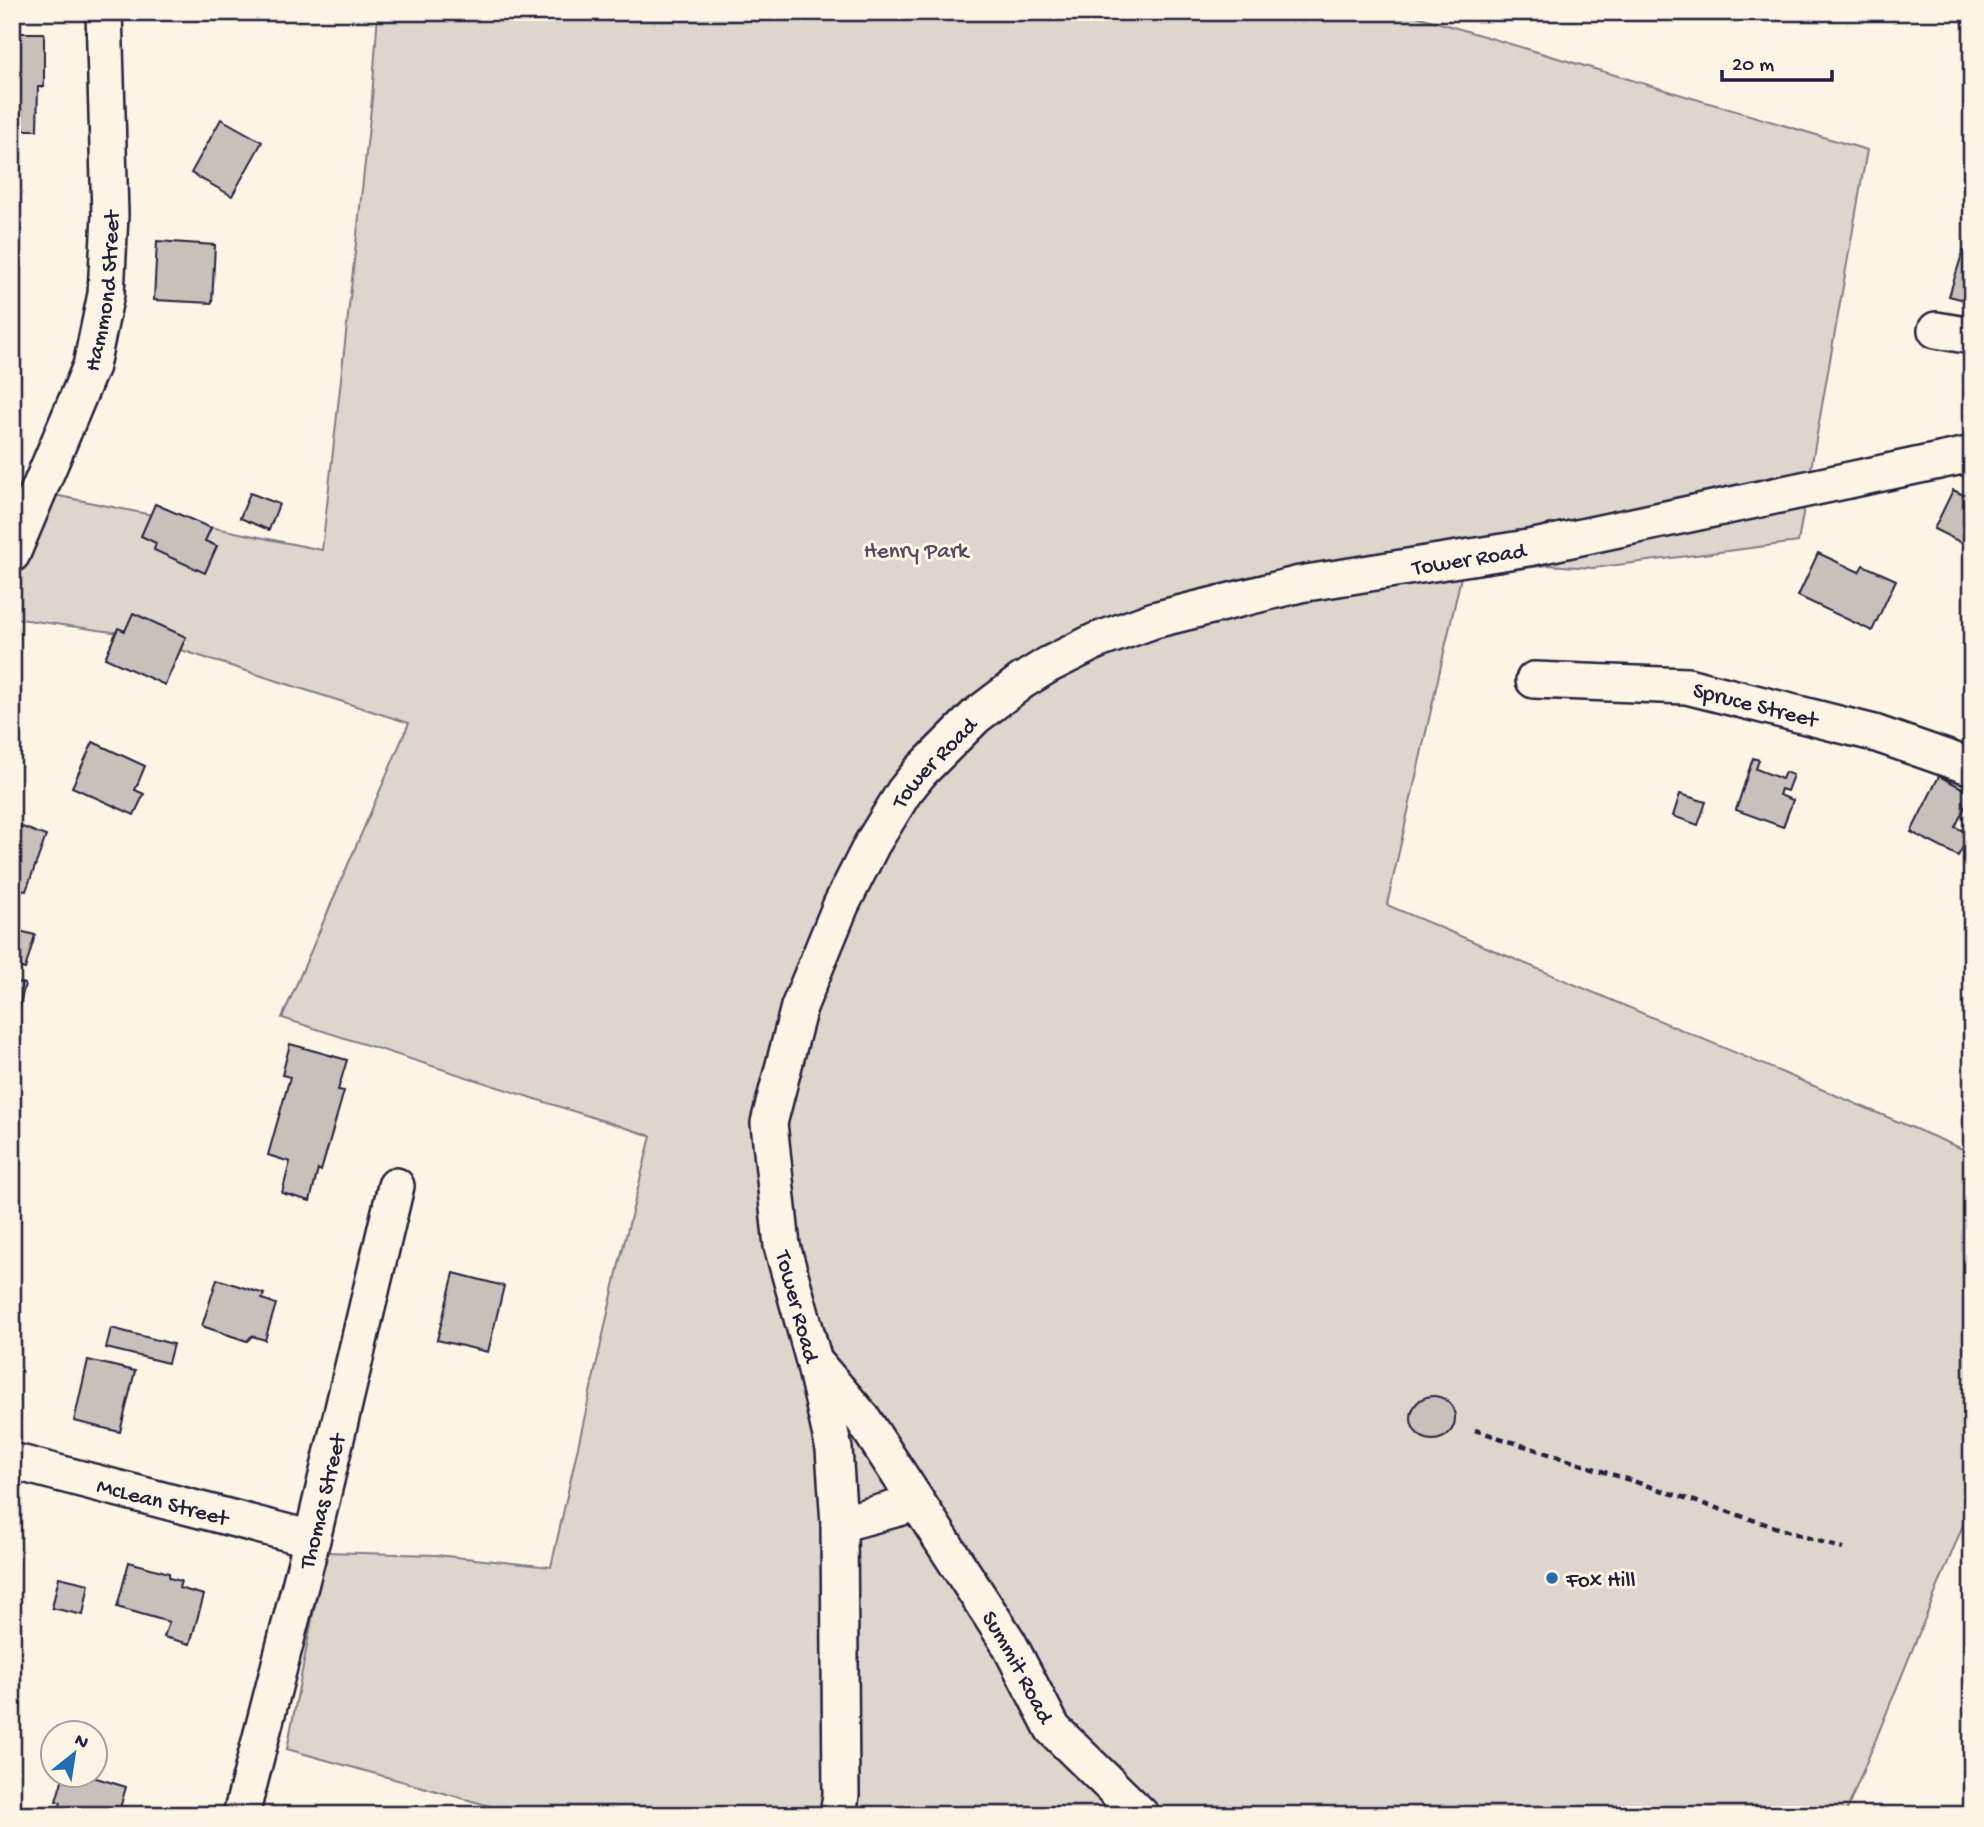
<svg xmlns="http://www.w3.org/2000/svg" width="1984" height="1827" font-family="'Gochi Hand',sans-serif">
<rect width="100%" height="100%" fill="#fcf5e5"/>
<filter id="ink" filterUnits="userSpaceOnUse"><feTurbulence type="fractalNoise" baseFrequency=".0143" numOctaves="2"/><feDisplacementMap in="SourceGraphic" scale="14" xChannelSelector="R" yChannelSelector="G"/><feConvolveMatrix kernelMatrix="1 2 1 2 8 2 1 2 1" color-interpolation-filters="sRGB"/></filter>
<g filter="url(#ink)">
<path fill="#dcd6cc" stroke="#7f7c84" stroke-width="2" d="M 378,12 L 1403,12 L 1867,150 L 1798,542 L 1593,568 L 1548,565 L 1461,577 L 1387,905 L 1972,1153 L 1972,1503 L 1845,1815 L 488,1815 L 490,1806 L 287,1749 L 325,1552 L 436,1555 L 551,1567 L 618,1268 L 651,1136 L 282,1018 L 409,723 L 134,635 L 12,618 L 12,528 L 30,490 L 322,550 L 372,99 Z"/>
<g fill="#c6c1bb" stroke="#22223b" stroke-width="2">
<path d="M 181,12 L 236,12 L 236,19 L 181,18 Z"/>
<path d="M 12,33 L 44,33 L 44,87 L 38,87 L 37,130 L 12,130 Z"/>
<path d="M 221,119 L 262,142 L 232,196 L 191,173 Z"/>
<path d="M 157,241 L 215,245 L 212,303 L 154,300 Z"/>
<path d="M 1963,251 L 1972,254 L 1972,302 L 1949,296 Z"/>
<path d="M 1953,490 L 1972,499 L 1972,538 L 1968,546 L 1934,529 Z"/>
<path d="M 250,493 L 279,504 L 269,530 L 240,518 Z"/>
<path d="M 155,504 L 211,528 L 205,541 L 217,546 L 205,573 L 154,550 L 156,543 L 141,536 Z"/>
<path d="M 1818,553 L 1859,572 L 1863,565 L 1896,580 L 1872,631 L 1798,596 Z"/>
<path d="M 133,613 L 186,637 L 165,685 L 105,658 L 118,628 L 125,631 Z"/>
<path d="M 93,742 L 145,766 L 135,790 L 144,794 L 134,815 L 72,787 Z"/>
<path d="M 1753,758 L 1759,760 L 1756,769 L 1782,779 L 1785,772 L 1793,775 L 1787,791 L 1781,789 L 1779,795 L 1793,800 L 1783,827 L 1736,810 Z"/>
<path d="M 1939,776 L 1972,793 L 1955,827 L 1970,834 L 1958,856 L 1911,832 Z"/>
<path d="M 1680,794 L 1706,802 L 1698,825 L 1673,816 Z"/>
<path d="M 12,823 L 46,836 L 26,891 L 12,886 Z"/>
<path d="M 12,929 L 35,935 L 25,969 L 12,965 Z"/>
<path d="M 12,981 L 25,984 L 12,1037 Z"/>
<path d="M 290,1044 L 347,1060 L 338,1090 L 344,1091 L 321,1171 L 318,1169 L 310,1201 L 282,1193 L 290,1162 L 268,1155 L 290,1077 L 282,1075 Z"/>
<path d="M 454,1273 L 504,1286 L 488,1352 L 437,1340 Z"/>
<path d="M 217,1279 L 264,1294 L 262,1299 L 276,1304 L 265,1340 L 252,1336 L 247,1341 L 202,1326 Z"/>
<path d="M 111,1328 L 173,1344 L 168,1363 L 106,1348 Z"/>
<path d="M 88,1360 L 135,1371 L 120,1432 L 74,1421 Z"/>
<circle cx="1433" cy="1418" r="22"/>
<path d="M 129,1562 L 169,1573 L 169,1578 L 181,1581 L 179,1588 L 204,1595 L 190,1644 L 164,1637 L 169,1622 L 117,1607 Z"/>
<path d="M 59,1577 L 89,1584 L 83,1615 L 52,1608 Z"/>
<path d="M 64,1774 L 83,1774 L 126,1787 L 118,1815 L 57,1815 L 61,1802 L 56,1801 Z"/>
</g>
<g fill="none" stroke-linecap="round" stroke-linejoin="round">
<g stroke="#22223b" stroke-width="40">
<g id="street">
<path d="M 1936,330 L 1972,336"/>
<path id="s1" d="M 12,554 L 91,366 L 106,294 L 110,215 L 104,12"/>
<path id="s2" d="M 1534,680 L 1687,686 L 1874,733 L 1972,767"/>
<path id="s3" d="M 818,1366 L 863,1419 L 1008,1642 L 1053,1729 L 1141,1815"/>
<path id="s4" d="M 12,1461 L 312,1539"/>
<path d="M 839,1524 L 917,1503"/>
<path id="s5" d="M 241,1815 L 312,1539 L 396,1186"/>
<path id="s6" d="M 838,1815 L 841,1795 L 839,1524 L 834,1449 L 814,1361 L 782,1246 L 769,1123 L 799,1007 L 841,905 L 872,844 L 904,792 L 920,772 L 976,716 L 1022,681 L 1048,665 L 1096,641 L 1154,620 L 1300,584 L 1534,547 L 1972,454"/>
</g>
</g>
<path stroke="#22223b" stroke-width="4.5" stroke-dasharray="7 5" stroke-linecap="butt" d="M 1475,1430 L 1843,1549"/>
<use href="#street" stroke="#fcf5e5" stroke-width="35"/>
</g>
</g>
<circle fill="#1f6fb2" stroke="#fcf5e5" stroke-width="2.5" cx="1552" cy="1578" r="7"/>
<g text-anchor="middle" stroke-width="6" stroke-linejoin="round" paint-order="stroke">
<g font-size="23" fill="#22223b" stroke="#fcf5e5">
<text dy="8" stroke="none"><textPath href="#s1" startOffset="280">Hammond Street</textPath></text>
<text dy="8" stroke="none"><textPath href="#s6" startOffset="1689">Tower Road</textPath></text>
<text dy="8" stroke="none"><textPath href="#s2" startOffset="224">Spruce Street</textPath></text>
<text dy="8" stroke="none"><textPath href="#s6" startOffset="1101">Tower Road</textPath></text>
<text transform="translate(799 1306) rotate(75)" y="8">Tower Road</text>
<text dy="8" stroke="none"><textPath href="#s4" startOffset="156">McLean Street</textPath></text>
<text dy="8" stroke="none"><textPath href="#s5" startOffset="324">Thomas Street</textPath></text>
<text dy="8" stroke="none"><textPath href="#s3" startOffset="362">Summit Road</textPath></text>
</g>
<g font-size="23" fill="#504f5f" stroke="#fcf5e5">
<text x="916" y="557">Henry Park</text>
</g>
<g font-size="23" fill="#22223b" stroke="#fcf5e5" text-anchor="start">
<text x="1566" y="1586">Fox Hill</text>
</g>
</g>
<rect width="1984" height="1827" fill="none" stroke="#fcf5e5" stroke-width="42"/>
<rect x="21" y="21" width="1942" height="1785" fill="none" stroke="#22223b" stroke-width="2.5" filter="url(#ink)"/>
<g transform="translate(74 1754) rotate(30)"><circle r="33" fill="#fcf5e5" stroke="#a5a1a1" stroke-width="2"/>
<path d="M0-5L12 26L0 18L-12 26Z" fill="#1f6fb2"/>
<text y="-10" font-size="19" font-weight="bold" text-anchor="middle" fill="#22223b">N</text>
</g>
<path d="M1722 70v10h110v-10" fill="none" stroke="#22223b" stroke-width="3.5"/>
<text x="1732" y="70" font-size="21" fill="#22223b" stroke="#fcf5e5" stroke-width="5" paint-order="stroke">20 m</text>
</svg>
